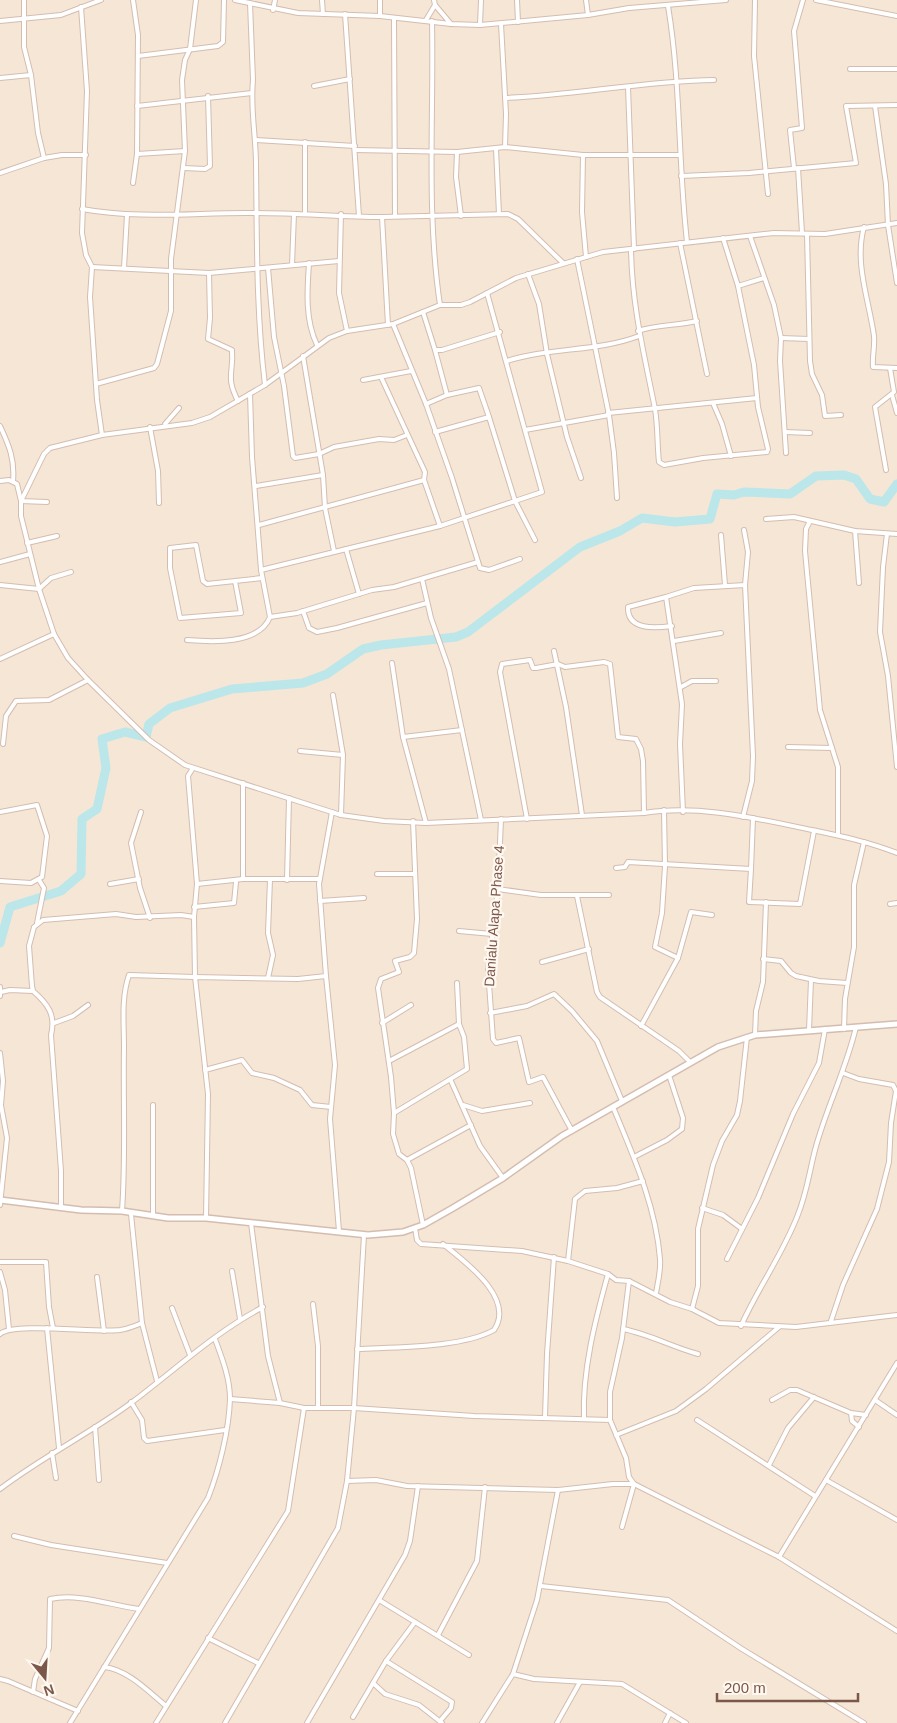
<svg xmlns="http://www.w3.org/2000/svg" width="897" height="1723" font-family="Helvetica,sans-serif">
<rect width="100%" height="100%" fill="#fef4e9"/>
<rect fill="#f6e6d6" x="0" y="0" width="897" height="1723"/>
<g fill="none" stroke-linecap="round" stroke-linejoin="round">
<path stroke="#bbe6ea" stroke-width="9" d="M 0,943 L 10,907 L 61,891 L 81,874 L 82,819 L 97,809 L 106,768 L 102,739 L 125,732 L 146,737 L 149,724 L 170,708 L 232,689 L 303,683 L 327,674 L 363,649 L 381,645 L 456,637 L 468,632 L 580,547 L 620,531 L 642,518 L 675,522 L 710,519 L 717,494 L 734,495 L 744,492 L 790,494 L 816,476 L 844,475 L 856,479 L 870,499 L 884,502 L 897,484"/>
<g stroke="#d4bdb0" stroke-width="6">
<g id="minor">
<path d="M 24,0 L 24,47 L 31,75 L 38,133 L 44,158"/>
<path d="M 133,0 L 138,35 L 137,154 L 185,151"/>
<path d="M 235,0 L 298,13 L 380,16 L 451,24 L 480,25 L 588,15 L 629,8 L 726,0"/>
<path d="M 322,0 L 323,14"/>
<path d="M 380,0 L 380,16"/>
<path d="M 434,0 L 435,5 L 451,24"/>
<path d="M 517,0 L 518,22"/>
<path d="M 586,0 L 588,15"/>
<path d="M 755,0 L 754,56 L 768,194"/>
<path d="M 816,0 L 897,16"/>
<path d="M 250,3 L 253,80 C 250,108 256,136 256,164 C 257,238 256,311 265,385"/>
<path d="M 668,6 C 681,84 678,163 687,242"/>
<path d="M 81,7 L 87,91 L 82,233 L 86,255 L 92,267 L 90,297 L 97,400 L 102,435"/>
<path d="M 273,10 L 275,0"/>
<path d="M 345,14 L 359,216"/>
<path d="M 394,18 L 395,216"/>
<path d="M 426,20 L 435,5"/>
<path d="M 0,21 L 61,15 L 101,0"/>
<path d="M 432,21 C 434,116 426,211 440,305 L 393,324 L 347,331 L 329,338 L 265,385 L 210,417 L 192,423 L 102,435 L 50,448 L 44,454 L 21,501 L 21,516 L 39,589 L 54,634 L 68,658 L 88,680 L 149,740 L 185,765 L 341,815 L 384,821 L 426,823 L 644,813 C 699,804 758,819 812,830 C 841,836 869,842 897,853"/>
<path d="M 501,24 L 506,114 L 505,147"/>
<path d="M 480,25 L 481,0"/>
<path d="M 138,56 L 218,46 L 223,42 L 224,0"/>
<path d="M 850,69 L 897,69"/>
<path d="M 0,78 L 31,75"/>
<path d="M 314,86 L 350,79"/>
<path d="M 628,87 L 634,249"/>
<path d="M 505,98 C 575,95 644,81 714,80"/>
<path d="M 137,106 L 252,93"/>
<path d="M 875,106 L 886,184 L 888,225 L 897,283"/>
<path d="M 256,140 L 355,146"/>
<path d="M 305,142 L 305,212"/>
<path d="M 496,149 L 499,214"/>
<path d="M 355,150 L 457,152 L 505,147 L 583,155 L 680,155"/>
<path d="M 457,152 L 456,177 L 461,216"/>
<path d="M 583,155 L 582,212 L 586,257"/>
<path d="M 184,168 L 205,169 L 210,166 L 208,96"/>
<path d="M 794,168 L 790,130 L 802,128 L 794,31 L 803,0"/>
<path d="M 798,168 L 802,233"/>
<path d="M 0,173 L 44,158 L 62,155 L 86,155"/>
<path d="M 681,176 L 749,173 L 856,163 L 846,106 L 897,105"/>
<path d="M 133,183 L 137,154"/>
<path d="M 82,209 C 136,219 191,213 245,213 C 291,212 337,217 383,217 C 424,216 466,215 508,214 L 518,219 L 563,263"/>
<path d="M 341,214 L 339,293 L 347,331"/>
<path d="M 382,217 L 388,325"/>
<path d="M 864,227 C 854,263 869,300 874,336 C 875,347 872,356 873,367 L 897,368"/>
<path d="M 807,234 L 810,361 L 812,374 L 822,395 L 825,416 L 841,415"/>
<path d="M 750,236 L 774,305 L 781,338 L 780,361 L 786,453"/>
<path d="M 680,243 L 707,374"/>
<path d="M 631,249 C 632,307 644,353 655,409 C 658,427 657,444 659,462 L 664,465 L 703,458 L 767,452 L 768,449 L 758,407 L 754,365 L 738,286 L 723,238"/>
<path d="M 577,259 L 609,415 L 614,453 L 617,498"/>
<path d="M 309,263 C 307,291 305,320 317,345"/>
<path d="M 292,265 L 294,214"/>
<path d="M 92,267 L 209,273 L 339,261"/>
<path d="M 124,268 L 127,215"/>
<path d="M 268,268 L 274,337 L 284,386 L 293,456 L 295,458 L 319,454 L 334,447 L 379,439 L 394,440 L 407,435"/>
<path d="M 209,273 L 210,318 L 208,339 L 232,350 C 234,373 225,376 238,401"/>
<path d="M 528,274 L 539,304 L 547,354 L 567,437 L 581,478"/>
<path d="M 738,286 L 764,278"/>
<path d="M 440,305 L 461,305 L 470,302 L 516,278 L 603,252 L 774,233 L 825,234 L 897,223"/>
<path d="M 423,312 L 435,350 L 442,350 L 500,332"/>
<path d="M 393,324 L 426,404 L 452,478 L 480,568 L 489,570 L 520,559"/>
<path d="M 638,331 C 658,324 677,326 697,321"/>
<path d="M 781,338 L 809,339"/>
<path d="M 435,350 L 447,395"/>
<path d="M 303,356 L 323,475 L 325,508 L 334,551"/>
<path d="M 507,361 C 550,347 597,352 639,336"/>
<path d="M 381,377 L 425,472 L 424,480 L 440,526"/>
<path d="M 363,380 L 411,371"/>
<path d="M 96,384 L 154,368 L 157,364 L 171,311 L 171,259 L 185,151 L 182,80 L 185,60 L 190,49 L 196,0"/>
<path d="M 892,395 L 897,413"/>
<path d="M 713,403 L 722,424 L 731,456"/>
<path d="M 426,404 L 447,395 L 479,388 L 489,417"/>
<path d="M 608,413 L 757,398"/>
<path d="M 165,424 L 179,408"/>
<path d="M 0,426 C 9,445 15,460 13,481"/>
<path d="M 150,427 L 158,471 L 159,503"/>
<path d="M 525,430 L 609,415"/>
<path d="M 435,432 L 489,417 L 515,501 L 542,492 L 487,293"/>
<path d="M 785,432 L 810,433"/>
<path d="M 886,470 L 875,407 L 894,392 L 890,368"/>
<path d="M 0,481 L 9,480 L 17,484 L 21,501 L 47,502"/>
<path d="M 256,486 L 323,475"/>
<path d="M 766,519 L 794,517 L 855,531 L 897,534"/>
<path d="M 810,521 L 806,529 L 805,551 L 820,710 L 838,767 L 838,834"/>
<path d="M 259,525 L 424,480"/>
<path d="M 744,530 L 748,552 L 745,585"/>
<path d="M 855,531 L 859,583"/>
<path d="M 887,534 L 883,567 L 880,632 L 888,676 L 897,767"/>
<path d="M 721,535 L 725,585"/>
<path d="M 27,543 L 57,536"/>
<path d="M 346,549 L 359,594"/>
<path d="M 0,562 L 30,554"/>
<path d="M 261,570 L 440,526 L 515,501 L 535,540"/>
<path d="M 422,579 L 431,618 L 449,669 L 481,820"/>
<path d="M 235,581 L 241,613 L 180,618 L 170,568 L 170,548 L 196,545 L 203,581 L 207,584 L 262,578"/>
<path d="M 0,585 L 39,589 L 51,578 L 71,572"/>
<path d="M 666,597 L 628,607 C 627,631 656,628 672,626"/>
<path d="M 303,611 L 309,628 L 317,632 L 337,628 L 427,603"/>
<path d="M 270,617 L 297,613 L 372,590 L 394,587 L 478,562"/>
<path d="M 187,640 C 212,642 259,645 270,617 L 261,570 L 252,457 L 250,394"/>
<path d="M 674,641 L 721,633"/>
<path d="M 554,651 L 566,707 L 582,815"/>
<path d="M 0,659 L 54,634"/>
<path d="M 392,663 L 403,737 L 426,823"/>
<path d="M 681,687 L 692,681 L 716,681"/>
<path d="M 333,695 L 343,755 L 341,815"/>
<path d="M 403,737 L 462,730"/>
<path d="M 3,744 L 6,716 L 16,701 L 49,700 L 88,680"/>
<path d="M 788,747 L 832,748"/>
<path d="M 300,751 L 343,755"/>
<path d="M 193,768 L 188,776 L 197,884 L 194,917"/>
<path d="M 243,783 L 243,879"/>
<path d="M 664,810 L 665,866 L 662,913 L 655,947 L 678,958"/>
<path d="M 0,812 L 37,805 L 47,836 L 42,877 L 31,883 L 0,881"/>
<path d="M 141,812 L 131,843 L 140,888 L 150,918"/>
<path d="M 683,812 L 680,744 L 682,704 L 666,597 L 694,588 L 745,585 L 753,756 L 752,781 L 743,817"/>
<path d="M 501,819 L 498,889 L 488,970 L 493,1039 L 496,1043 L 519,1038 L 529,1082 L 543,1077 L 572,1131"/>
<path d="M 527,819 L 500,672 L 502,664 L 530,660 L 533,668 L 536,668 L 558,664 L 565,667 L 604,662 L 610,664 L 618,737 L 636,739 L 641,749 L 643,761 L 644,813"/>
<path d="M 413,821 L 417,919 L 414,953 L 410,957 L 395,961 L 399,972 L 381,979 L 378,988 L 391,1077 L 394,1113 L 393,1134 L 399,1154 L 407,1160 L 411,1168 L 423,1225"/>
<path d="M 616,868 L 625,867 L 628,862 L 751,869 L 753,818"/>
<path d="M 751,869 L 749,902 L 800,904 L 814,831"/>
<path d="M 377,874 L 414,874"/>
<path d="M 287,880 L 289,798"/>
<path d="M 110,884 L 139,879"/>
<path d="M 197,884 L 243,879 L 320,879"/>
<path d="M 498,889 L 541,895 L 609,895"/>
<path d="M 577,896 L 597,992 L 600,997 L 679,1051 L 690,1062"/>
<path d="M 320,901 L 364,898"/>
<path d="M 890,904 L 897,903"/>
<path d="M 194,907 L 234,903 L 236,882"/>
<path d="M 37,923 L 44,888 L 39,880"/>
<path d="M 459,931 L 492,934"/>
<path d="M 763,959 L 781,961 L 791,973 L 796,976 L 819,981 L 847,983"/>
<path d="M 542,962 L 589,949"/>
<path d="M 326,976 L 335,1065 L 330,1119 L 339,1231"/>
<path d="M 268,978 L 273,955 L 268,933 L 270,879"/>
<path d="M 0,987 L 0,996"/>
<path d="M 1,992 L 10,990 L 33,991"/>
<path d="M 490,1013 L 527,1006 L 554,994 L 572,1011 L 597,1041 L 622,1101"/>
<path d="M 54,1023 L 73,1016 L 88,1005"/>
<path d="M 382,1023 L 411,1005"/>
<path d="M 641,1026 L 678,958 L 691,912 L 712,915"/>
<path d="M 844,1029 L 845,999 L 854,947 L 854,885 L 864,842"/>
<path d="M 809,1030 L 811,980"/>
<path d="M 755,1035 L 756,1011 L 763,982 L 766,902"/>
<path d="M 0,1053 L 3,1081 L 1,1105 L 7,1138 L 0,1205"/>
<path d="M 389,1061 L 459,1024"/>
<path d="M 205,1070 L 242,1060 L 252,1073 L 274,1078 L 300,1090 L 312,1105 L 331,1107"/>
<path d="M 451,1081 L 480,1146 L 503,1178"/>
<path d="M 153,1105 L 153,1215"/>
<path d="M 463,1105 L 482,1111 L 530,1103"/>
<path d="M 613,1107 C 633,1155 656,1206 660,1259 C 661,1270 658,1282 656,1293"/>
<path d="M 394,1113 L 467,1069 L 464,1037 L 459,1024 L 457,983"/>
<path d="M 634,1157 L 667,1140 L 682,1129 L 683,1118 L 669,1075"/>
<path d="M 407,1160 L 471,1125"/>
<path d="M 61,1208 L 61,1171 L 51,1035 C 56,1015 48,1004 33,991 L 32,986 L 29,946 L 34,927 L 43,920 L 116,914 L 136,917 L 181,915 L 194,917 L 195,977 L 129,975 C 121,998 124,1023 124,1047 C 123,1101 126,1156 122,1211"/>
<path d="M 702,1208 L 723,1215 L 742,1229"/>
<path d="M 131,1214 L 142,1323 L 157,1381"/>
<path d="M 206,1218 L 208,1094 L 195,977 L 298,979 L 326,976 L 319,884 L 332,812"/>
<path d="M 251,1223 L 268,1356 L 280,1403"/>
<path d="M 415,1228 L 417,1240 L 421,1244 L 522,1251 L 568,1261 L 608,1274 L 616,1280 L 629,1281 L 670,1302 L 692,1309 L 719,1323 L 796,1327 L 897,1315"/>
<path d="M 727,1259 L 758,1198 L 793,1114 L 819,1063 L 825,1029"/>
<path d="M 568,1261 L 575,1199 L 585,1191 L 617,1188 L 643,1181"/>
<path d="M 0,1262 L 46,1262 L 49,1307 L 53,1328"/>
<path d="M 232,1271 L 240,1319"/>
<path d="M 0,1272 L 5,1290 L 9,1329"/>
<path d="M 97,1277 L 104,1331"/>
<path d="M 629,1281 L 622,1338 L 610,1392 L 610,1420 L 626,1458 L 629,1477 L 634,1484 L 779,1557 L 897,1631"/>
<path d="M 313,1304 L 318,1346 L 318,1407"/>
<path d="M 172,1308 L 190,1355"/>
<path d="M 692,1309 L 698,1286 L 698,1229 L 713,1165 L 722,1141 L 737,1115 L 740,1101 L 747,1037"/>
<path d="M 831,1321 L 843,1285 L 877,1209 L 889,1162 L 891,1123 L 896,1091 L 893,1085 L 859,1079 L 843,1073"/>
<path d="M 741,1326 C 758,1288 782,1255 797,1217 C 807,1193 809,1173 815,1150 C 826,1108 846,1070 856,1027"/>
<path d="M 47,1328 L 59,1448"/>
<path d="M 623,1329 C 649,1334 672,1347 698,1354"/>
<path d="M 0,1334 C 14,1322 95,1333 120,1330 C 127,1329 135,1326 142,1323"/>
<path d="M 357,1349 C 395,1347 462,1348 494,1330 C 516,1298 464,1261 443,1244"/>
<path d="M 230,1399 L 280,1403 L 304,1408 L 354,1408 L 474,1416 L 610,1420"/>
<path d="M 772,1400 L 790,1390 L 797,1390 L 851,1413 L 866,1415"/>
<path d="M 875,1400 L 897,1415"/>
<path d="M 131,1402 L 142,1420 L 144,1438 L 147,1441 L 225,1430"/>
<path d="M 851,1413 L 852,1421 L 859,1427"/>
<path d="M 545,1417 L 547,1354 L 554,1257"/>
<path d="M 584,1419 C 582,1371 595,1321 608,1274"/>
<path d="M 697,1420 L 815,1496"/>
<path d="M 95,1427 L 99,1480"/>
<path d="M 616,1435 L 676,1411 L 706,1389 L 779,1327"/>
<path d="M 52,1453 L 56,1478"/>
<path d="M 769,1465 L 788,1428 L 814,1397"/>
<path d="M 826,1480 L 897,1520"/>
<path d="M 347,1481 L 376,1480 L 407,1486 L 558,1490 L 613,1484 L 634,1484 L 622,1527"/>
<path d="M 0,1489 C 42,1457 89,1434 131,1403 C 175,1370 214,1333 263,1307"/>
<path d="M 14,1536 L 51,1545 L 167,1563"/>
<path d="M 779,1557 L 897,1363"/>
<path d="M 541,1586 L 668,1600 L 742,1649 L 864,1723"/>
<path d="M 379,1600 L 469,1655"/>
<path d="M 438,1635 L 477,1561 L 485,1487"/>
<path d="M 208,1638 L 258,1663"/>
<path d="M 386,1661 L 452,1702 L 451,1708 L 440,1721"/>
<path d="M 104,1667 C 127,1669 149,1692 166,1706"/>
<path d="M 513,1674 L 534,1679 L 622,1684 L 686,1723"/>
<path d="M 0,1679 L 8,1681 L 78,1711"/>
<path d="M 373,1683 L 385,1694 L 419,1705 L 442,1723"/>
<path d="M 33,1692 L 35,1679 L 49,1648 L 50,1599 C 79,1593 110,1605 139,1609"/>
<path d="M 353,1717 L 386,1661 L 415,1622"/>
<path d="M 70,1723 L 208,1498 C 219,1470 229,1430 230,1399 C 230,1378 222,1358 215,1339"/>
<path d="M 156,1723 L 288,1511 L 304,1408"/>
<path d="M 225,1723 L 338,1528 L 347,1481 L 354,1408 L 364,1235"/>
<path d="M 307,1723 L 405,1555 L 410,1541 L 418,1486"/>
<path d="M 482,1723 L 513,1674 L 537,1600 L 558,1490"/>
<path d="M 557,1723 L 580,1682"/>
<path d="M 665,1723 L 670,1713"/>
</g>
</g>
<g stroke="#d4bdb0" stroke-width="8">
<path id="tertiary" d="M 0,1200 L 81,1210 L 122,1211 L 168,1218 L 206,1218 L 368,1235 L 403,1232 L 423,1225 L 453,1208 L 503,1178 L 562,1136 L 718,1047 L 755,1035 L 897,1024"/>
</g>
<use href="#minor" stroke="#fff" stroke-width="4"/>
<use href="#tertiary" stroke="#fff" stroke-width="5"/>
</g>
<g text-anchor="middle" stroke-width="4.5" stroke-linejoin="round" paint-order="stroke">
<g font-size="14" fill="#7b584a" stroke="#fff8f1">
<text transform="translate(494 916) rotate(-86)" y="5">Danialu Alapa Phase 4</text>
</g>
</g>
<g transform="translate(45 1678) rotate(162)" stroke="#fff8f1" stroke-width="4" paint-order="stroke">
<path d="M0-4L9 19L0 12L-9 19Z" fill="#7b584a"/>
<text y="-8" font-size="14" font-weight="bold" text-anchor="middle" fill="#7b584a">N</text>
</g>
<path d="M717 1693v8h141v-8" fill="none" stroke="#7b584a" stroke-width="2.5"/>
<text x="724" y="1693" font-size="15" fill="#7b584a" stroke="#fff8f1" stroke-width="4" paint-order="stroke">200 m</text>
</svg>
